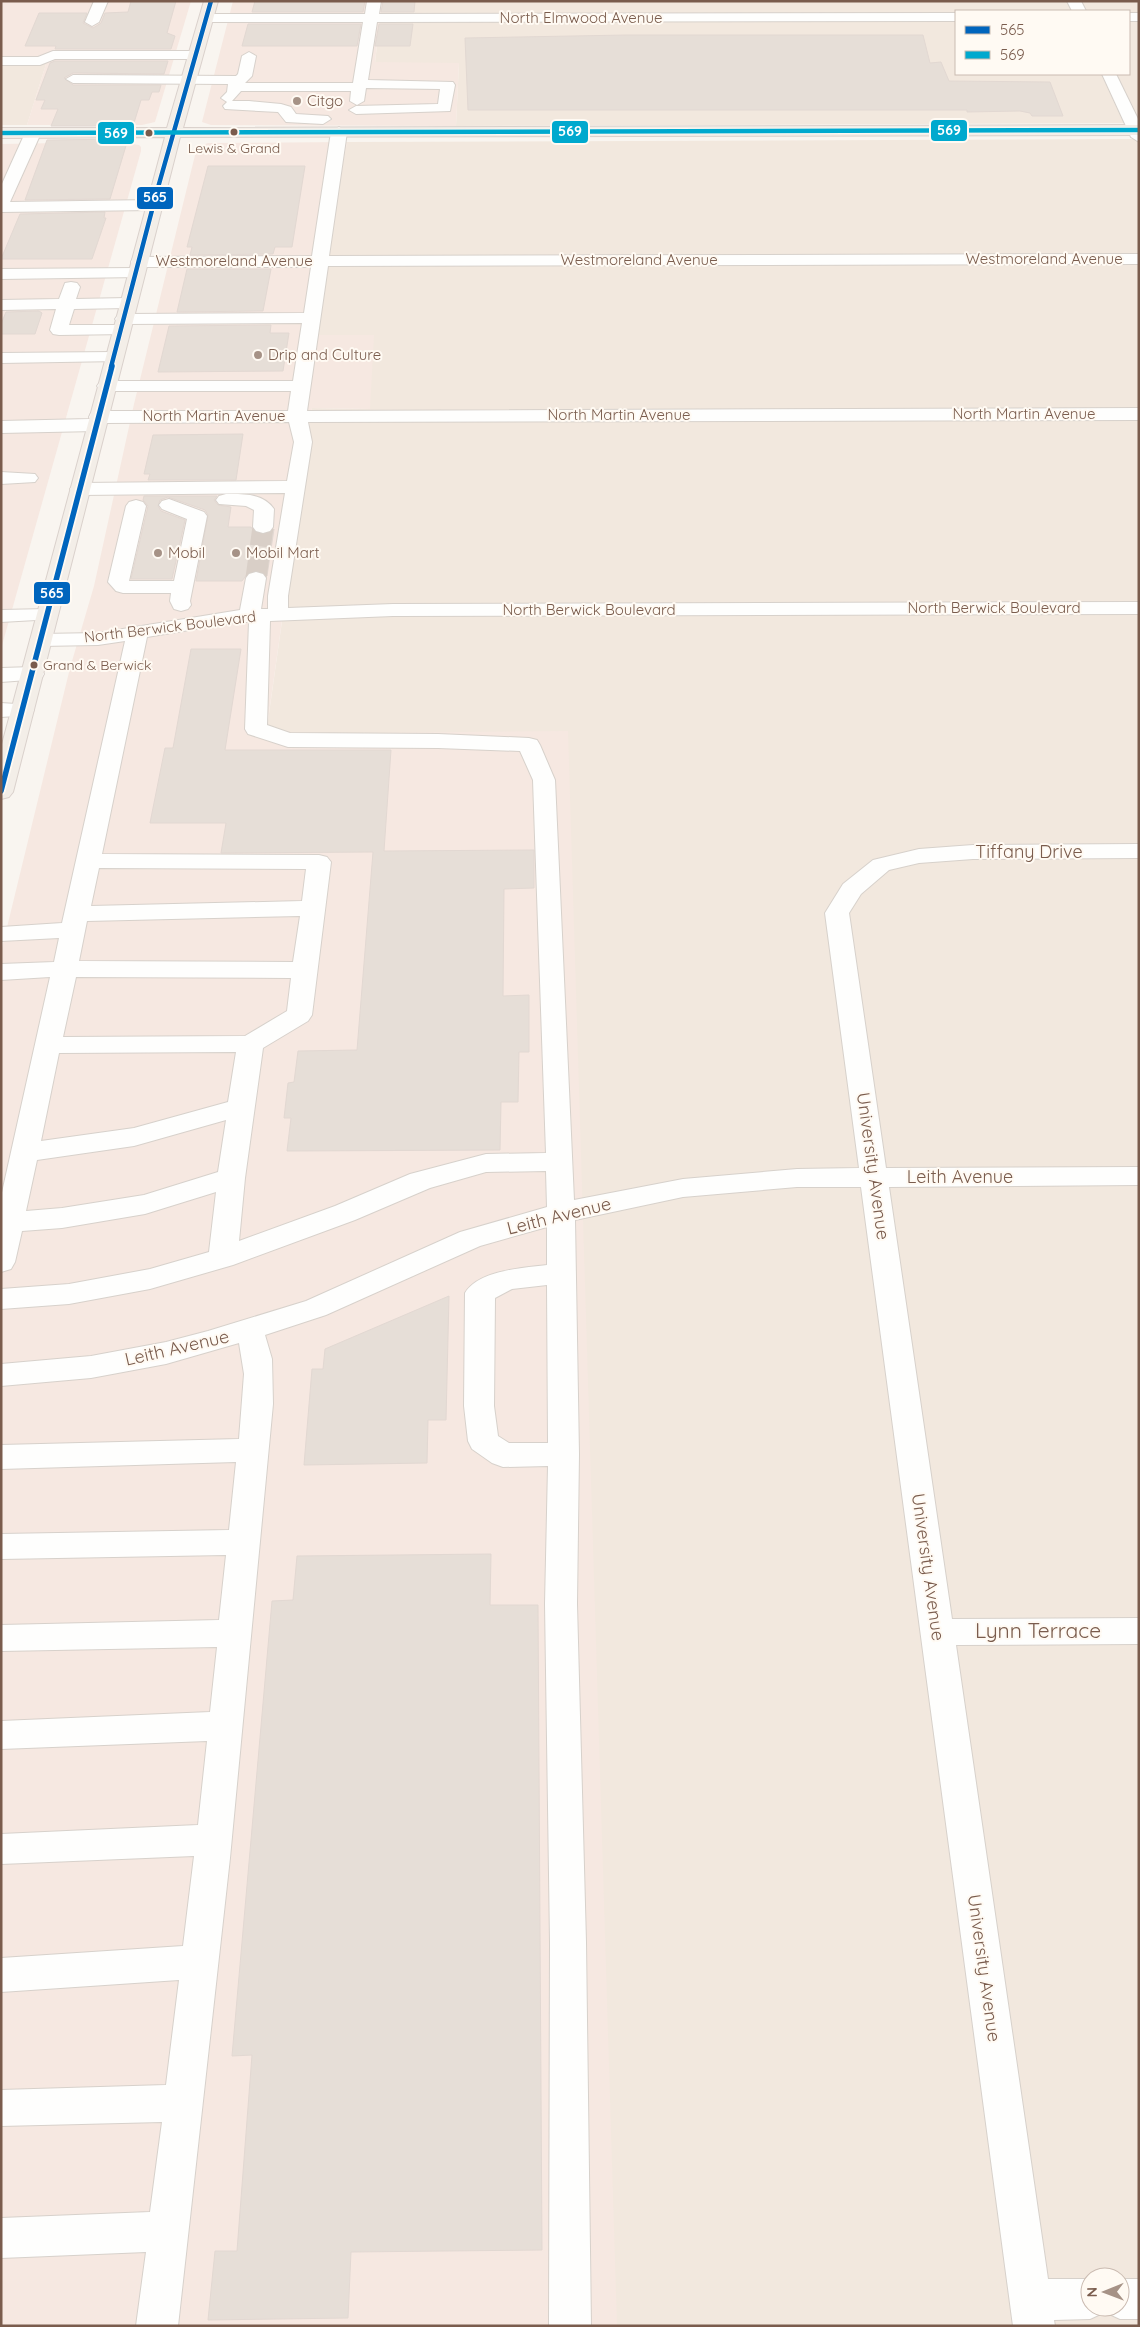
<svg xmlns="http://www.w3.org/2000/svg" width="1140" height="2327" font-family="Quicksand,sans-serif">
<rect width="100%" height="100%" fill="#f9f5f0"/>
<g fill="#f2e8de" fill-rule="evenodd">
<path d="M 382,1 L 1139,1 L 1139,123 L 456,126 L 459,63 L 375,63 ZM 956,11 L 1129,11 L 1129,74 L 956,74 Z"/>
<path d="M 1,64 L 46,64 L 27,125 L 1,125 Z"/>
<path d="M 1139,139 L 1139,2326 L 615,2326 L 266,735 L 312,408 L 370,409 L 315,335 L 333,213 L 347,142 ZM 1090,2277 L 1120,2277 L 1120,2307 L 1090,2307 Z"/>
</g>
<g fill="#f6e8e1">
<path d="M 1,1 L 191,1 L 155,122 L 142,125 L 27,125 L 46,64 L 1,64 Z"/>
<path d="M 233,1 L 382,1 L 375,62 L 459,63 L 456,126 L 211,125 L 202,122 Z"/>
<path d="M 120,142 L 139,145 L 141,147 L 141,151 L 1,649 L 1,144 Z"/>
<path d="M 347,142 L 315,335 L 374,335 L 370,409 L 312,408 L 266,734 L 568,731 L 617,2326 L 1,2326 L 1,952 L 70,668 L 94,586 L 134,404 L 197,147 L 208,143 Z"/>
</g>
<g fill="#e6ded7" stroke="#e2d8d2">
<path d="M 131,1 L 176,1 L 167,33 L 175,36 L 171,49 L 55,49 L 56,46 L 25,46 L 39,13 L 87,13 L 83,23 L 93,28 L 101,23 L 105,13 L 128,12 Z"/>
<path d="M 255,1 L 365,1 L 363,12 L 252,12 Z"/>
<path d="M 383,1 L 415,1 L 414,12 L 381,12 Z"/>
<path d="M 248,24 L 361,24 L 357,46 L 242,46 Z"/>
<path d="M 379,24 L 413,24 L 410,46 L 375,46 Z"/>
<path d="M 626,35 L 923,35 L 930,63 L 941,62 L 949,81 L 1050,82 L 1063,116 L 1032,116 L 1030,113 L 1020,111 L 967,112 L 967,110 L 468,110 L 465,38 Z"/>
<path d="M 55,61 L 168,61 L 164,74 L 73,73 L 64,78 L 73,85 L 161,85 L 159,92 L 152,92 L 149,100 L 141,100 L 133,126 L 51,126 L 58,109 L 41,109 L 45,100 L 36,100 L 50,63 Z"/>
<path d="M 128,139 L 110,199 L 25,200 L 47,140 Z"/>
<path d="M 208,166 L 305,166 L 292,247 L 275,247 L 273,254 L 190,255 L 192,247 L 187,247 Z"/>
<path d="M 105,212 L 104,218 L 106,218 L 92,259 L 1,259 L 20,214 Z"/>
<path d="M 187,269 L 271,269 L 263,311 L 177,312 Z"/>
<path d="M 39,311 L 42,313 L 35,334 L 1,334 L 1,324 L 6,312 Z"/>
<path d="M 271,325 L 270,333 L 289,333 L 283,371 L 158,372 L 169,326 Z"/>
<path d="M 243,434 L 236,480 L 148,480 L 150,474 L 144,474 L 153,435 Z"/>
<path d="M 144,496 L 217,496 L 214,500 L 218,505 L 231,507 L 228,527 L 251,527 L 254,532 L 262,535 L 271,533 L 274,529 L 267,576 L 264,572 L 255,570 L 248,573 L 242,581 L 196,581 L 208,515 L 205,510 L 168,497 L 160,500 L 158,506 L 161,511 L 185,520 L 172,579 L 131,579 L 148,506 L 143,500 Z"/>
<path d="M 191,649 L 241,649 L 225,750 L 391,750 L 384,851 L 534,850 L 534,888 L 504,889 L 503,996 L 529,995 L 529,1052 L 519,1052 L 518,1102 L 501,1102 L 500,1150 L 287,1151 L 291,1118 L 284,1118 L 288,1083 L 294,1082 L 298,1051 L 357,1050 L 373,852 L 221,853 L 226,823 L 150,823 L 165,748 L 173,748 Z"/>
<path d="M 449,1296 L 446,1420 L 428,1420 L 427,1463 L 304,1465 L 312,1369 L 323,1369 L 325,1349 Z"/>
<path d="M 491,1554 L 490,1605 L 538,1605 L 542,2250 L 351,2252 L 348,2318 L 208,2320 L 215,2251 L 237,2251 L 252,2055 L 232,2056 L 272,1601 L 293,1600 L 297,1556 Z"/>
</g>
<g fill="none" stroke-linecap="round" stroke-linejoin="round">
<path stroke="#d9cfc7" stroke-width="21" stroke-dasharray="21 11" stroke-linecap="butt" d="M 256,578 L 263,527"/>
<g stroke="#d7d1cb" stroke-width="2">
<g id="minor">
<path d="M 94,1 L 108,1 L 99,22 L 92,26 L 85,22 Z"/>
<path d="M 367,1 L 381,1 L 379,14 L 956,13 L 956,21 L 377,22 L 368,80 L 453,82 L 455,85 L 450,111 L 356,114 L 349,110 L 356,106 L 438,104 L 440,89 L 366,88 L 364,101 L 357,105 L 350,101 L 351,91 L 241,91 L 232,101 L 249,101 L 281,104 L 291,107 L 296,114 L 328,116 L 331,119 L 323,124 L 286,122 L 278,112 L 225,109 L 223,106 L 227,102 L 221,98 L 227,92 L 228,84 L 73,83 L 66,79 L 73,75 L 236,76 L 238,74 L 242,56 L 249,52 L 256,56 L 252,76 L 245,83 L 353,83 L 363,22 L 207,22 L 200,18 L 207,14 L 365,14 Z"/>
<path d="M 1067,1 L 1081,1 L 1086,11 L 1072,11 Z"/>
<rect x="1129" y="13" width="10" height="8"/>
<path d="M 53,51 L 196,51 L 203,55 L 196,59 L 55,59 L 40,65 L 1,65 L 1,57 L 38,57 Z"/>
<path d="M 1102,74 L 1116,74 L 1139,121 L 1139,142 L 1131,137 Z"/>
<path d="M 339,127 L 347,132 L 329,256 L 1139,254 L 1139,264 L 328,266 L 307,411 L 1139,408 L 1139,420 L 308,422 L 312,442 L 288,596 L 288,608 L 393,604 L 1139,602 L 1139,614 L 393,616 L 270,621 L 267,725 L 290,733 L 438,734 L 529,738 L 537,740 L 540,745 L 555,780 L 574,1200 L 683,1179 L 797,1169 L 859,1168 L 825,913 L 843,884 L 873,860 L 919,849 L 973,845 L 1139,844 L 1139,858 L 973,859 L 919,863 L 889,870 L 861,894 L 849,913 L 886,1168 L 1139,1167 L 1139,1185 L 889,1187 L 952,1619 L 1139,1618 L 1139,1644 L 956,1645 L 1048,2279 L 1090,2279 L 1090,2307 L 1120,2307 L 1120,2279 L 1139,2279 L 1139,2319 L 1120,2319 L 1105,2312 L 1090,2319 L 1054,2320 L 1055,2326 L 1013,2326 L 861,1187 L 797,1187 L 683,1197 L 575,1220 L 579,1454 L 577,1604 L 586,1942 L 591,2326 L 549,2326 L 550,1942 L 545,1604 L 548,1466 L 503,1467 L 492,1463 L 472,1449 L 468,1441 L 464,1406 L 465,1293 C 479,1270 523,1268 547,1265 L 547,1227 L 480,1246 L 326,1315 L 265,1335 L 272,1359 L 273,1404 L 230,1858 L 178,2326 L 136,2326 L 146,2252 L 1,2258 L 1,2218 L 150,2212 L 162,2122 L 1,2126 L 1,2090 L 166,2085 L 179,1980 L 1,1992 L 1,1958 L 183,1946 L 194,1856 L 1,1864 L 1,1834 L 198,1825 L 207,1741 L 1,1749 L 1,1721 L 210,1712 L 217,1647 L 1,1651 L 1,1625 L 219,1620 L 226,1555 L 1,1559 L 1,1534 L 229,1530 L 236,1462 L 1,1469 L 1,1445 L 239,1439 L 244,1374 L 239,1343 L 166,1364 L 91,1378 L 1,1386 L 1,1364 L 91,1356 L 166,1342 L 208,1331 L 306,1301 L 460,1232 L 547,1207 L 546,1171 L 486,1172 L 430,1188 L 355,1220 L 233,1265 L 150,1289 L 69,1304 L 1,1309 L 1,1289 L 69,1284 L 150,1269 L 209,1252 L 216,1192 L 145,1214 L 62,1228 L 22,1231 L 15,1262 L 11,1269 L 1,1272 L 1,1197 L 50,977 L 1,980 L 1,964 L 54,962 L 59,938 L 1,941 L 1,927 L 62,923 L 125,641 L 98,645 L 41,646 L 33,645 L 30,640 L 33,635 L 41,634 L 98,633 L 240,610 L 246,578 L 249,574 L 256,572 L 263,574 L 266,578 L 261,609 L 268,609 L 268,596 L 285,493 L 80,495 L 73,493 L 70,489 L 73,485 L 80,483 L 287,481 L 294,442 L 289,422 L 104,423 L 105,425 L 103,429 L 96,431 L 1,433 L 1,421 L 90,419 L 89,417 L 91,413 L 98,411 L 288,411 L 291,391 L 106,391 L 100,390 L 97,386 L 100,382 L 106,381 L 293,381 L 302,323 L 124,324 L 118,323 L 115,319 L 118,315 L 124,314 L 304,313 L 311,267 L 139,267 L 133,266 L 131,262 L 133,258 L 139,257 L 312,256 L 331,132 ZM 238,622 L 249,622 L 245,729 L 248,734 L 288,747 L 438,748 L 520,751 L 533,780 L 546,1153 L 486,1154 L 410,1174 L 335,1206 L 239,1241 L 245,1178 L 263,1048 L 308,1021 L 312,1015 L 331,862 L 327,857 L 319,855 L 102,854 L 147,637 ZM 99,868 L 306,869 L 302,901 L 91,906 ZM 300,916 L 293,962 L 79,961 L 87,921 ZM 76,977 L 291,978 L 287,1011 L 245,1036 L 63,1037 ZM 236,1052 L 228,1102 L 134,1128 L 41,1141 L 59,1053 ZM 226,1120 L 218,1172 L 144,1195 L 62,1208 L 26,1211 L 37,1160 L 134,1146 ZM 547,1285 L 548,1443 L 509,1443 L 498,1436 L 494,1406 L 495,1298 L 512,1289 Z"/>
<path d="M 33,128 L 41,133 L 10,202 L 153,200 L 159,202 L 161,205 L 159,208 L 153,210 L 1,212 L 1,186 L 25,133 Z"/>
<path d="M 135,268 L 141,269 L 143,273 L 141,277 L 1,279 L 1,269 Z"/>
<path d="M 71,282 L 77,283 L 80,287 L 76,299 L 128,298 L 134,299 L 137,303 L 134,307 L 128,308 L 74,309 L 69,325 L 121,325 L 127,326 L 130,330 L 127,334 L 59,335 L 53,334 L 50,330 L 56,309 L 1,310 L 1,300 L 59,299 L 65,283 Z"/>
<path d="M 114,352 L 120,353 L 123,357 L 120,361 L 1,363 L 1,353 Z"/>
<path d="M 1,472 L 35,474 L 38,478 L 35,482 L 1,484 Z"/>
<path d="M 226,494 C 243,494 263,493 274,509 L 273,527 L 270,531 L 263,533 L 256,531 L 253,527 L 254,510 L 246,506 L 219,504 L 216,500 L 219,496 Z"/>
<path d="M 169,499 L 204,512 L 207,516 L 190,601 L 191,605 L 188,609 L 181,611 L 174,609 L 170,601 L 171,593 L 123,593 L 116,591 L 108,582 L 126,506 L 129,502 L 136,500 L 143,502 L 146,506 L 129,581 L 174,581 L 187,519 L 162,509 L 159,505 L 162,501 Z"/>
<path d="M 47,609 L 54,611 L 57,615 L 54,619 L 1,622 L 1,610 Z"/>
<path d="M 33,667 L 41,669 L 44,674 L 41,679 L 1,682 L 1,668 Z"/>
<path d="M 1,703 L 31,705 L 34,710 L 31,715 L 1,717 Z"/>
</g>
</g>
<g stroke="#dad1cc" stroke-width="2">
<path id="major" d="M 204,1 L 218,1 L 183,128 L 1139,125 L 1139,135 L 180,137 L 13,792 L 9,797 L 1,799 L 1,748 L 165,137 L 1,138 L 1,128 L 167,128 Z"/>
</g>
<use href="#minor" fill="#fefefd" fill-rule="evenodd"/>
<use href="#major" fill="#f3eee8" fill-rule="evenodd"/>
<g stroke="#fffaf3" stroke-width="6">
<path id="bus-1-far1" d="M 111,367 L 157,191 L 211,1"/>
</g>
<g stroke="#fffaf3" stroke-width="9">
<path id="bus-1" d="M 1,791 L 112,366"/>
</g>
<g stroke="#fffaf3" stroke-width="6">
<path id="bus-2" d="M 1,133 L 1139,130"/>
</g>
<use href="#bus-1-far1" stroke="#0065bd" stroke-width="4.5"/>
<use href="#bus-1" stroke="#0065bd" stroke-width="5.5"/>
<use href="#bus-2" stroke="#00a9ce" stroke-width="4.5"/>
</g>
<g fill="#a69286" stroke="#fffaf3" stroke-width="2">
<circle cx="297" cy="101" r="5"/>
<circle cx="258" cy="355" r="5"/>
<circle cx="158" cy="553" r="5"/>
<circle cx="236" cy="553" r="5"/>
</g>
<g fill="#7a5c4d" stroke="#fffaf3" stroke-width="2">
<circle cx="234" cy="132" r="4.5"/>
<circle cx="149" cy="133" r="4.5"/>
<circle cx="34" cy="665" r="4.5"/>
</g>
<g text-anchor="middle" stroke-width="4" stroke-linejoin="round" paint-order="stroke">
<g font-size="14" fill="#7a5c4d" stroke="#fffaf3">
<text x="234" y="153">Lewis &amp; Grand</text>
<text x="43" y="670" text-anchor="start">Grand &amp; Berwick</text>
</g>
<g font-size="15" fill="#7a5c4d" stroke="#fffaf3">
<text x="581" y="23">North Elmwood Avenue</text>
<text x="1044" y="264">Westmoreland Avenue</text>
<text x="639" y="265">Westmoreland Avenue</text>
<text x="234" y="266">Westmoreland Avenue</text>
<text x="1024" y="419">North Martin Avenue</text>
<text x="619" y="420">North Martin Avenue</text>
<text x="214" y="421">North Martin Avenue</text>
<text x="994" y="613">North Berwick Boulevard</text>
<text x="589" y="615">North Berwick Boulevard</text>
<text transform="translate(170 627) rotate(-7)" y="5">North Berwick Boulevard</text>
</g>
<g font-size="15" fill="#7a5c4d" stroke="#fffaf3" text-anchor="start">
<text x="307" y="106">Citgo</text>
<text x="268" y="360">Drip and Culture</text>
<text x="168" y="558">Mobil</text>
<text x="246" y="558">Mobil Mart</text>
</g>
<g font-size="18" fill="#7a5c4d" stroke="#fffaf3">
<text x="1029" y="858">Tiffany Drive</text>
<text transform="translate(873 1166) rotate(82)" y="6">University Avenue</text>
<text x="960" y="1183">Leith Avenue</text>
<text transform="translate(559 1216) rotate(-14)" y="6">Leith Avenue</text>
<text transform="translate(177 1348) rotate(-13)" y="6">Leith Avenue</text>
<text transform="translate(928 1567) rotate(82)" y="6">University Avenue</text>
<text transform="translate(984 1968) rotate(82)" y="6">University Avenue</text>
</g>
<g font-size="21" fill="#7a5c4d" stroke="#fffaf3">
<text x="1038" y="1638">Lynn Terrace</text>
</g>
</g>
<g stroke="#fffaf3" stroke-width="2">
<rect x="930" y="119" width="38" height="23" rx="5" fill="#00a9ce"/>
<rect x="551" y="120" width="38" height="24" rx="5" fill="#00a9ce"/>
<rect x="97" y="121" width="38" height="24" rx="5" fill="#00a9ce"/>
<rect x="136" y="186" width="38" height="24" rx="5" fill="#0065bd"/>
<rect x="33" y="581" width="38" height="24" rx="5" fill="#0065bd"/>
</g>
<g font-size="14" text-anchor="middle" font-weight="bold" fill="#fff">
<text x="949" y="135">569</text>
<text x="570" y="136">569</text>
<text x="116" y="138">569</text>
<text x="155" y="202">565</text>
<text x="52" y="598">565</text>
</g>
<rect width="1140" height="2327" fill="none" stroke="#7a5c4d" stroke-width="5"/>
<rect x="955" y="10" width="175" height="65" fill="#fffaf3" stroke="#cabbb1"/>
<rect x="965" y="26" width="25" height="8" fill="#0065bd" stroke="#cabbb1"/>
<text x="1000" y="35" font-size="15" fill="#7a5c4d">565</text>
<rect x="965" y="51" width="25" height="8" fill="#00a9ce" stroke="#cabbb1"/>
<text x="1000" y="60" font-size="15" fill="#7a5c4d">569</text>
<g transform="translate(1105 2292) rotate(269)"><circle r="24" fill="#fffaf3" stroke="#cabbb1"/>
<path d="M0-4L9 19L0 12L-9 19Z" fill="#a69286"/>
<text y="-8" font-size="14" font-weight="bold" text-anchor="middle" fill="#7a5c4d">N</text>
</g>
</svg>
